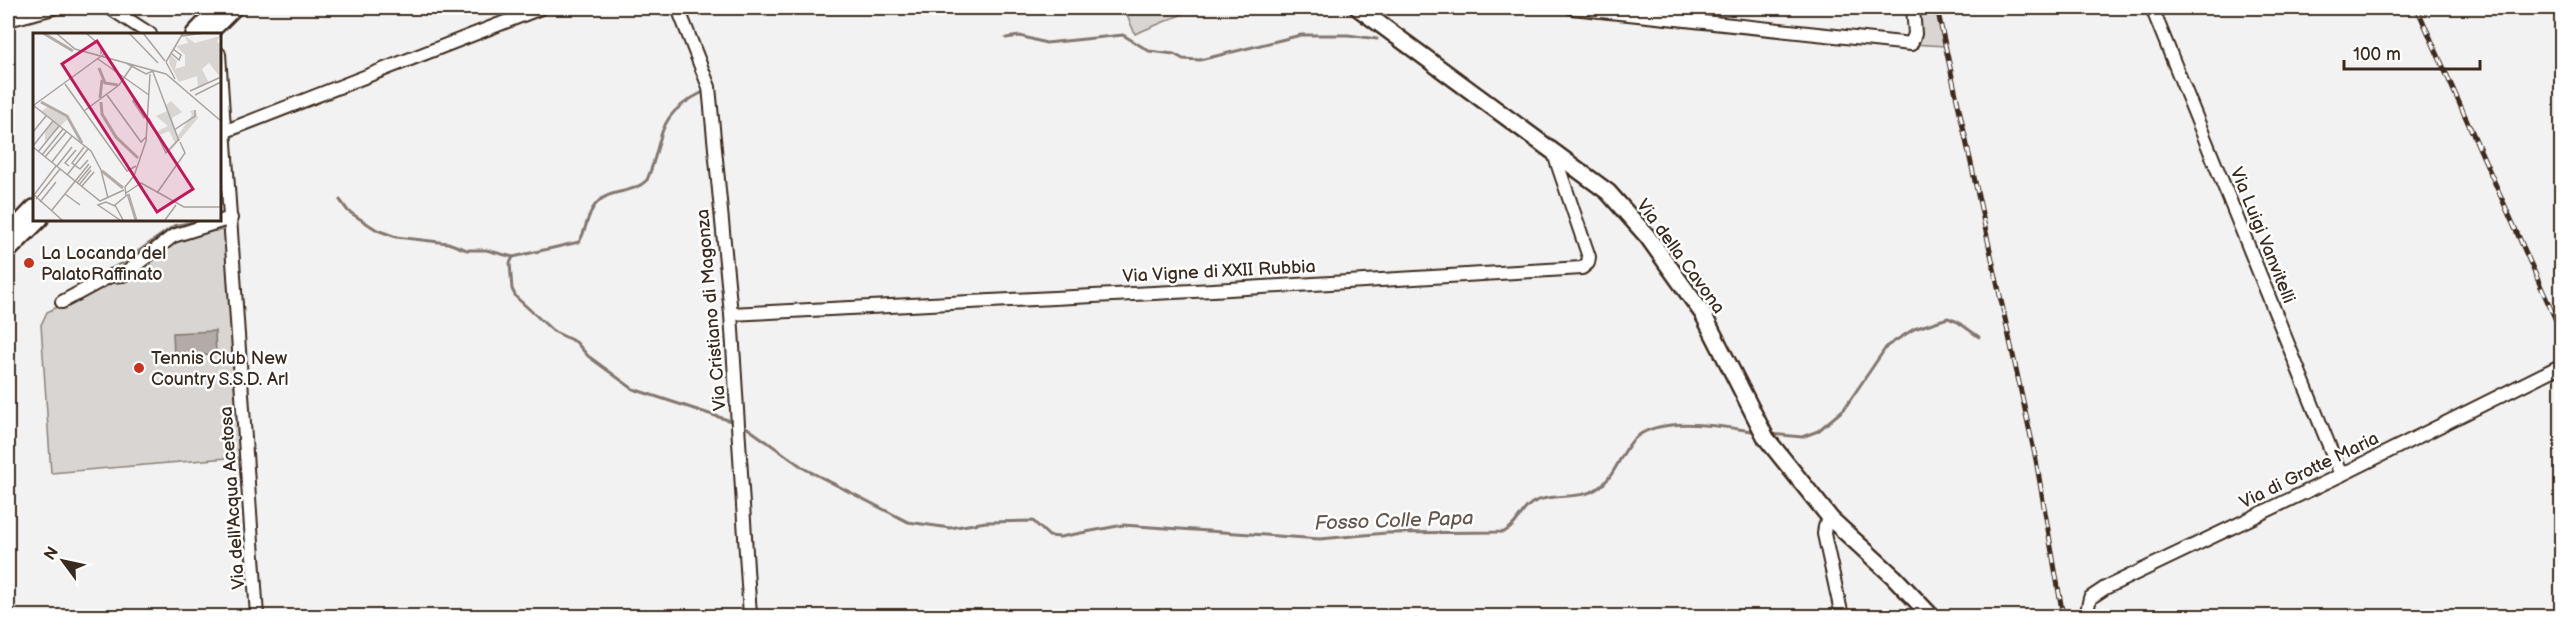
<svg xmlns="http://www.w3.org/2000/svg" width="2569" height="624" font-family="'Balsamiq Sans',sans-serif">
<rect width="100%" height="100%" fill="#f3f2f2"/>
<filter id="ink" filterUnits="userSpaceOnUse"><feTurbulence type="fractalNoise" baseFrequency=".0167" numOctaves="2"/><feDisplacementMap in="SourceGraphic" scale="12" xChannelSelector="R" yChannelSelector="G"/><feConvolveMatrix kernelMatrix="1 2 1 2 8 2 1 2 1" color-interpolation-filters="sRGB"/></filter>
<g filter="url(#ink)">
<g fill="#d8d5d2" stroke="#8a8078" stroke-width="1.5">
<path d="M 1124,8 L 1197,8 L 1135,34 Z"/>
<path d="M 1912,8 L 1937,8 L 1945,46 L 1911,44 Z"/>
<path d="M 228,230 L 239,457 L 51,473 L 41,325 L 47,312 L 109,282 L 129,278 L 178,241 L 203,232 Z"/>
</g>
<path fill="#b2aba7" stroke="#827770" stroke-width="1.5" d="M 215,331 L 216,355 L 174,356 L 173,333 Z"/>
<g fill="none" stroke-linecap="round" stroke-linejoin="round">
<g stroke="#827770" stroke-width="3">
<path d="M 1006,38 L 1020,36 L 1046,43 L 1123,35 L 1149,51 L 1174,54 L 1183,59 L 1200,60 L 1301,35 L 1348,35 L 1377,39"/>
<path d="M 340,200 L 348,211 L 377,230 L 396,237 L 448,243 L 467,250 L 486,250 L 513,257 L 579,242 C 587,230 586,215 596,204 C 610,188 632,195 647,180 C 666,135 653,117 703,92"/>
<path d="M 513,257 L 510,263 L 512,289 L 516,297 L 553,331 L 576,342 L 588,356 L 633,389 L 731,421"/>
<path d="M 76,288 L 122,263 L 174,226 L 205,219"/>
<path d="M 746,427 L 805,469 L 908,522 L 950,528 L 986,522 L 1033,521 L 1049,536 L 1060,537 L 1123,525 L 1320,539 L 1386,533 L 1504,532 C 1519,525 1521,507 1536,501 C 1555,493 1582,500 1598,488 C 1615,477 1620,454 1633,440 C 1658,414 1725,427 1758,432"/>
<path d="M 1770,434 L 1802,437 L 1818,431 L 1844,409 L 1887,346 L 1914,329 L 1948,318 L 1958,322 L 1979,337"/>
</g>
<g stroke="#3b2a1e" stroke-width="16">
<g id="minor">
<path d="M 110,8 L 150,34"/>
<path d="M 678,8 L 709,87 L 731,314 L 750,616"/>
<path d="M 1572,8 L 1911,44 L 1915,34 L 1913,8"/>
<path d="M 2152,8 L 2341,475"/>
<path d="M 8,20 L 54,8"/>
<path d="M 219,54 L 257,616"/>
<path d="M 226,131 L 541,8"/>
<path d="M 62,302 L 110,276 L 123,275 L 173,236 L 231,218"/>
<path d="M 731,314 L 1213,290 L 1582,268 L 1588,263 L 1589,257 L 1553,151"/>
<path d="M 1831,519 L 1825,526 L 1824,534 L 1842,616"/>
<path d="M 2086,616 L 2090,598 L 2105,588 L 2341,475 L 2562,365"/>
</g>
</g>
<g stroke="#3b2a1e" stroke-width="20">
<g id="major">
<path d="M 1358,8 L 1608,192 L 1647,236 L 1703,314 L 1766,438 L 1831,519 L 1894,577 L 1931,616"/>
<path d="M 194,34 L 219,8"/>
<path d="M 208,34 L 234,8"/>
<path d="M 8,235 L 34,208"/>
<path d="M 8,251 L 40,219"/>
</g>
</g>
<use href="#minor" stroke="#fff" stroke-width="12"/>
<use href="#major" stroke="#fff" stroke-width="15"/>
<g stroke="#3b2a1e" stroke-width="5">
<g id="rail">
<path d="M 1937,8 L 2036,460 L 2063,616"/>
<path d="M 2417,8 L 2562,334"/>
</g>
</g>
<use href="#rail" stroke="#fff" stroke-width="3" stroke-dasharray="9" stroke-linecap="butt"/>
</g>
</g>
<g fill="#c8321e" stroke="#fff" stroke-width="2">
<circle cx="29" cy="263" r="6"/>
<circle cx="139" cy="368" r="6"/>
</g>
<g text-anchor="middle" stroke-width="5" stroke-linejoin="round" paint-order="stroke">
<g font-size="18" fill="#3b2a1e" stroke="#fff">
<text transform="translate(2263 235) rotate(68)" y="6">Via Luigi Vanvitelli</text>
<text transform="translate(1681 256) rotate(54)" y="6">Via della Cavona</text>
<text transform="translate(1219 271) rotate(-3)" y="6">Via Vigne di XXII Rubbia</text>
<text transform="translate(711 310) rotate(-95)" y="6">Via Cristiano di Magonza</text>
<text transform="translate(2309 470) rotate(-26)" y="6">Via di Grotte Maria</text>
<text transform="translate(232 498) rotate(-94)" y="6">Via dell'Acqua Acetosa</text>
</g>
<g font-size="18" fill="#3b2a1e" stroke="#fff" text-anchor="start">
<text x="41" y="259">La Locanda del<tspan x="41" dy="21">PalatoRaffinato</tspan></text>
<text x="151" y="364">Tennis Club New<tspan x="151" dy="21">Country S.S.D. Arl</tspan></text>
</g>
<g font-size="20" font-style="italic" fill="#65574e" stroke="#fff">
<text transform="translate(1394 520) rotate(-2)" y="7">Fosso Colle Papa</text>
</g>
</g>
<g transform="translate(33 33)">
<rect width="188" height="188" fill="#f3f2f2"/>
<path d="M 152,3 L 162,10 L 187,3 L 184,9 L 187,11 L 187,44 L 176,30 L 169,36 L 176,50 L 165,54 L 164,43 L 146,49 L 136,30 L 137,21 L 144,28 L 142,36 L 152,33 L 152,22 L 143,13 L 155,10 ZM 138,68 L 149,79 L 139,85 L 144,104 L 159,82 L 157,78 L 162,77 L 165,85 L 134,122 L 142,110 L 136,98 L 125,103 L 123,99 L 135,93 L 123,83 L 134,78 L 132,73 ZM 15,74 L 35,85 L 12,110 L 12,98 L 20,88 L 8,78 Z" fill="#d8d5d2"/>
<path fill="none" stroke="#b2aba7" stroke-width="3" d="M 10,0 L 40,18M 66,35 L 72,50 L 85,52M 67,65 L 69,47M 100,67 L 112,85M 8,69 L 34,83 L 49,110M 68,69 L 69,81 L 83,104 L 105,125M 69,138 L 90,155M 95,161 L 103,187"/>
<path fill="none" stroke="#a9a29d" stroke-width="1.5" d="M 23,0 L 42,16 L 133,41 L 188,88M 53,0 L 68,13 L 68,21M 96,0 L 125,30M 110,0 L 132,28M 149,3 L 171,0M 138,20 L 146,27 L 148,22 L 140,16M 65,26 L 116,62M 133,29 L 150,0M 133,29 L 142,46M 93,30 L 113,41 L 120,38M 120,39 L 146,108M 32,51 L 94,138 L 103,133M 157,58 L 188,44M 74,62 L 108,109 L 113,104M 162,62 L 188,49M 0,72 L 58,118 L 68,137 L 75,165M 1,72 L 71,21M 51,78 L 86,52 L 99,33M 116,85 L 133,120 L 145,107M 141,97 L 162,83 L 162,77M 0,99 L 13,83M 0,113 L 20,88M 0,114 L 67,168 L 91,157M 51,114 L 39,130 L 47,136 L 55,127M 5,119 L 26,93M 9,122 L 30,96M 12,124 L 33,99M 19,129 L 39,103M 24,133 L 39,114M 36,133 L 32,130 L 43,117M 34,142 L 55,116M 44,150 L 58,133M 46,152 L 58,137M 49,153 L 61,139M 93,160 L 108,150 L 151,174 L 188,174M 124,160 L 152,120 L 147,109M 0,161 L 29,187M 32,161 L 47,172M 1,162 L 23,133M 3,166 L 27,136M 7,169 L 23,149M 82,173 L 73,169 L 65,172 L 87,187M 19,177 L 56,131M 90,187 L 82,172 L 93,163 L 92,154 L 101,143 L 113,108 L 117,41M 132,187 L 143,172"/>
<path fill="#c2185b" fill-opacity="0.15" stroke="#c2185b" stroke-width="3" d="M 64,8 L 160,156 L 124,179 L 29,31 Z"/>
<rect width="188" height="188" fill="none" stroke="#3b2a1e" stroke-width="3"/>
</g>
<rect width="2569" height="624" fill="none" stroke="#fff" stroke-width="30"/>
<rect x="15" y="15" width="2539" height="594" fill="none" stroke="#3b2a1e" stroke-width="2" filter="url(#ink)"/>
<g transform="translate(63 561) rotate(303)" stroke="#ffffff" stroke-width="4.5" paint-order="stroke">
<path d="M0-4.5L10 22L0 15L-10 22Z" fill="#3b2a1e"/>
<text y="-9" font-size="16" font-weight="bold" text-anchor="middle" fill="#3b2a1e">N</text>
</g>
<path d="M2344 60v9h136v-9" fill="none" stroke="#3b2a1e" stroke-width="3"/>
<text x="2353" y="60" font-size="18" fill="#3b2a1e" stroke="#ffffff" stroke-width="4.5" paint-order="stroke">100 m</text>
</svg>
